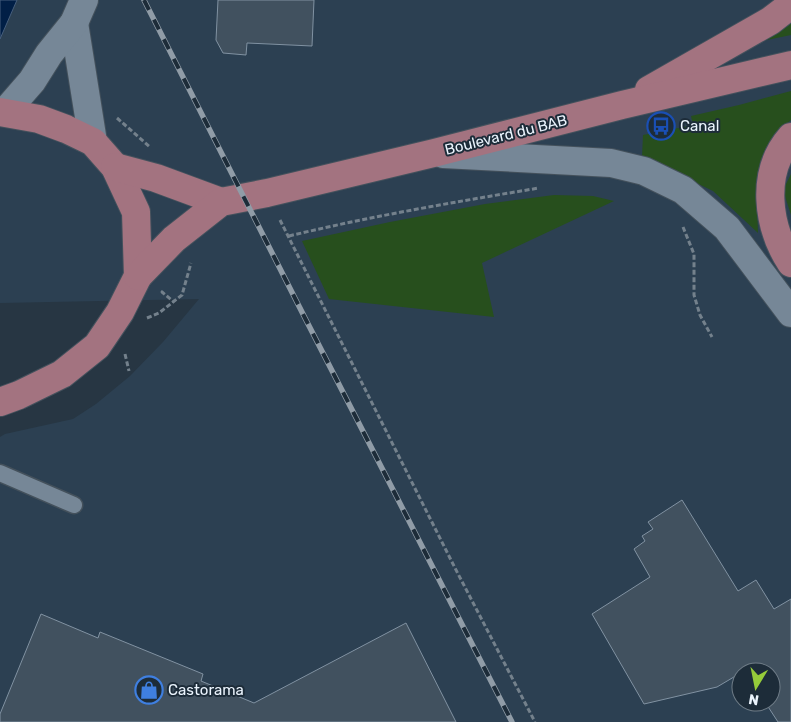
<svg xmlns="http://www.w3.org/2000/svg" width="791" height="722" font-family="Rubik,sans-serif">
<rect width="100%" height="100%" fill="#273643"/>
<path fill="#2c4052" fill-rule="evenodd" d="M 0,0 L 791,0 L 791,722 L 0,722 L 0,437 L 5,434 L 73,419 L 96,404 L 130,376 L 163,342 L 199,299 L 0,303 ZM 741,672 L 771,672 L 771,702 L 741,702 Z"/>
<g fill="#274f1d">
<path d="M 791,23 L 791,35 L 762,41 Z"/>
<path d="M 791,91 L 791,120 L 780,130 L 764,154 L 756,181 L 758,233 L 713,191 L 642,157 L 643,135 L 693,125 L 691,116 L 739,105 Z"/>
<path d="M 791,174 L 791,215 L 783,190 Z"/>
<path d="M 554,195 L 593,196 L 614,201 L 482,263 L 494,317 L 329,299 L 302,241 L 390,222 L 485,204 Z"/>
</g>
<path fill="#011f46" stroke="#475f7d" d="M 0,0 L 17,0 L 0,39 Z"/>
<g fill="#41515f" stroke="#8192a2">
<path d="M 218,0 L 314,0 L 312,46 L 247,43 L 246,55 L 223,53 L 216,40 Z"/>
<path d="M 682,500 L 738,591 L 756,580 L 774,609 L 791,599 L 791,722 L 778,722 L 765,702 L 771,702 L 771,672 L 745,672 L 744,671 L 717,687 L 644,704 L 592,614 L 650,577 L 634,549 L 645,541 L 642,536 L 653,529 L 648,522 Z"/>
<path d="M 41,614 L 98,638 L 100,632 L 203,674 L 201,681 L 254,703 L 406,623 L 456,722 L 0,722 L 0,714 Z"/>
</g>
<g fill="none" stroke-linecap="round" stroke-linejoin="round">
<g stroke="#44515c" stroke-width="19">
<path id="lane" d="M 0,473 L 74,505"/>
</g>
<g stroke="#44515c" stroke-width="30">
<g id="street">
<path d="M 74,23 L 93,142"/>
<path d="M 5,112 L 32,81 L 49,54 L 74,23 L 84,0"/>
</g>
</g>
<g stroke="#44515c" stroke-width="30">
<path id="secondary" d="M 443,154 L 611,163 L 644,171 L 683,190 L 727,228 L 791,313"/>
</g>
<g stroke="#44515c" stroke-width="30">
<g id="primary">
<path d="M 649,90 L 770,21 L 791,5"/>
<path d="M 0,112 L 39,119 L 66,129 L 93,142 L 115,167 L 136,212 L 138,276 L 120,312 L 97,346 L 62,374 L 19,395 L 0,402"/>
<path d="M 791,137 C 760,172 767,226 791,263"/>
<path d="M 115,167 L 156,178 L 221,202"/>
<path d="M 138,276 L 174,239 L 221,202 L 267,193 L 434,153 L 622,105 L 791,65"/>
</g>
</g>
<g stroke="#74818c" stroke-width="3" stroke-dasharray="5 2.5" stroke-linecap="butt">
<path d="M 117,118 L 150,147"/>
<path d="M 280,220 L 455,568 L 535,722"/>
<path d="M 683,227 L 694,254 L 694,295 L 700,315 L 712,337"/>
<path d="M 289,236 C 372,216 455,202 539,188"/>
<path d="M 163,291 L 162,292 L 174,302"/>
<path d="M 147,318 L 159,313 L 182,295 L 191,263"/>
<path d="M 125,354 L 129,371"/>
</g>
<use href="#lane" stroke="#768797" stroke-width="16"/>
<use href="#street" stroke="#768797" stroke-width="28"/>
<use href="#secondary" stroke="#768797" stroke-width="28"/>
<use href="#primary" stroke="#a37380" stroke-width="28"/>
<g stroke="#909ca7" stroke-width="5.5">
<path id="rail" d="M 144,0 L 306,320 L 512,722"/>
</g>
<use href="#rail" stroke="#1d2c39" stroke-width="4" stroke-dasharray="11" stroke-linecap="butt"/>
</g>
<defs>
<g id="bus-ring" transform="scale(1.4375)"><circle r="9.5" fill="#1d2c39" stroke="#1a4fb4" stroke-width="1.5"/><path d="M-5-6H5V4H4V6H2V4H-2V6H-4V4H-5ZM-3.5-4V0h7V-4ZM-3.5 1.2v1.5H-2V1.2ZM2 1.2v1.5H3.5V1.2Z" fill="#1a4fb4"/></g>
<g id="shop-ring" transform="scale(1.4375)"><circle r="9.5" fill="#1d2c39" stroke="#3f7fe0" stroke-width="1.5"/><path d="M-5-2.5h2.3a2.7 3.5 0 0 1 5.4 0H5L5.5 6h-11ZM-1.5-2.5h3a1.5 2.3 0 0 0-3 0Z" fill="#3f7fe0"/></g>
</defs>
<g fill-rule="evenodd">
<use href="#bus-ring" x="661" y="126"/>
<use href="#shop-ring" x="149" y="690"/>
</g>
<g text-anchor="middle" stroke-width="4" stroke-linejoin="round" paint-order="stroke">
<g font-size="15" fill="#ebf4fd" stroke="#1d2c39" text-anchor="start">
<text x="680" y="131">Canal</text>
<text x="168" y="695">Castorama</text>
</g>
<g font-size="15" fill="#ebf4fd" stroke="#1d2c39">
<text transform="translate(506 135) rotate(-14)" y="5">Boulevard du BAB</text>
</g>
</g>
<g transform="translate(756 687) rotate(190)"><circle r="24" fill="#1d2c39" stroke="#6f7c87"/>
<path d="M0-4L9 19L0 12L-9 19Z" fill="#96cc3a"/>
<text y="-8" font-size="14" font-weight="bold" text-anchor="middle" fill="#ebf4fd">N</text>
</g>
</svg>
